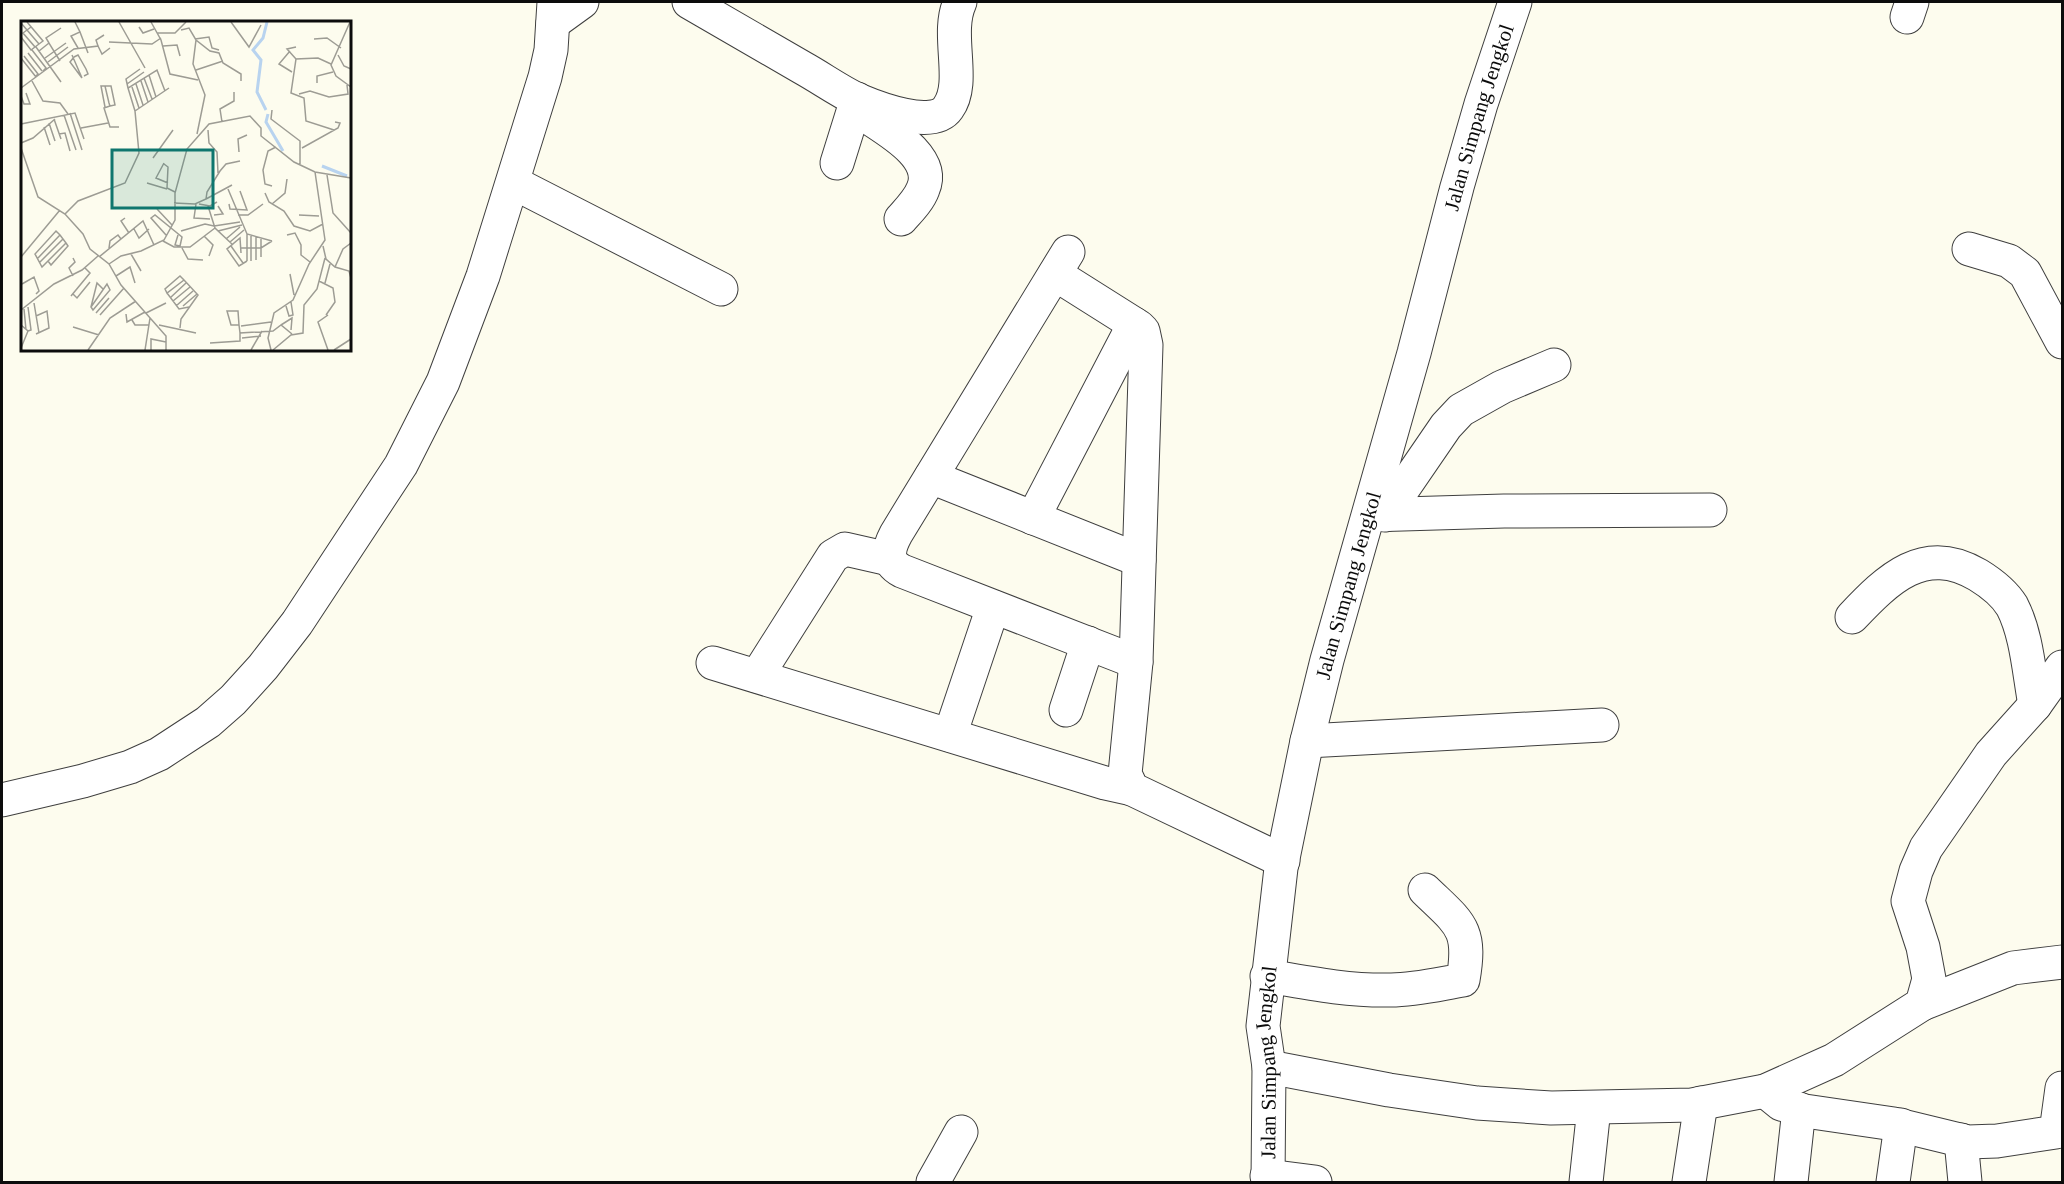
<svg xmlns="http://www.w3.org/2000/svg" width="2064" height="1184" font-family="'Times New Roman',serif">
<rect width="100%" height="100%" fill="#fdfcee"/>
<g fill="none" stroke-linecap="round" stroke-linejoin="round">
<g stroke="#3f3f3f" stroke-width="35">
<g id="minor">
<path d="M 689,2 C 727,24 765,46 803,68 C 821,78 839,91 858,100 C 877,108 933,130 948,108 C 967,82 945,34 960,2"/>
<path d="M 1907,17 L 1912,2"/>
<path d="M 553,23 L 582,2"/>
<path d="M 859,111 C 881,127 938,155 923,189 C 919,200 909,210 901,219"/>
<path d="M 837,163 L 857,99"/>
<path d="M 514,183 L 721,289"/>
<path d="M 1969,249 L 2009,261 L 2025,273 L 2062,342"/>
<path d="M 1068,252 L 896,534 C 888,549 885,562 902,571 L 1136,662"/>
<path d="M 1055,274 L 1139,327 L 1143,331 L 1146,345 L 1136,662 L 1125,774 L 1132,789 L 1283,861"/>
<path d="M 931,477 L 1139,560"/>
<path d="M 1369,515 L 1504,511 L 1710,510"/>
<path d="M 1385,515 L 1446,426 L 1461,410 L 1502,387 L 1554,365"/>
<path d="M 1033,518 L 1134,324"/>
<path d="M 1852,617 C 1888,579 1924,543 1978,575 C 1991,583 2004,593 2012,606 C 2027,635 2029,673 2035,705"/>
<path d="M 713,663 L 1105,783 L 1132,789"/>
<path d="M 757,676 L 833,556 L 845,549 L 889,559"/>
<path d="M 1066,710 L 1088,643"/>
<path d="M 950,735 L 993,607"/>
<path d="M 1307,741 L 1602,725"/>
<path d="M 2,800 L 83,781 L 130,767 L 159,754 L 208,722 L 233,700 L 263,667 L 297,623 L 401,465 L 443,382 L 483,276 L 545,77 L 551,50 L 554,2"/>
<path d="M 1267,976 C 1308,983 1349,991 1391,990 C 1415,990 1439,984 1463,980 C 1472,928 1460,924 1425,890"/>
<path d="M 1922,1004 L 2013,968 L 2062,962"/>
<path d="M 1269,1067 L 1389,1090 L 1477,1103 L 1551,1108 L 1692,1105 L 1765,1091 L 1834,1060 L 1922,1004 L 1929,979 L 1923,947 L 1908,901 L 1916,871 L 1926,848 L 1991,754 L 2035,705 L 2062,667"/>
<path d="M 1765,1091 L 1781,1104 L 1805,1111 L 1894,1124 L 1968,1142 L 1997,1141 L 2056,1132 L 2062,1088"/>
<path d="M 1961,1140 L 1965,1182"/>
<path d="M 1267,1176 L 1315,1182"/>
<path d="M 933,1182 L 961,1132"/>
<path id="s1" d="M 1268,1182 L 1269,1067 L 1263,1026 L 1281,868 L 1307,741 L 1327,660 L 1414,353 L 1457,187 L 1481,104 L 1515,2"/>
<path d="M 1586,1182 L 1594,1108"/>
<path d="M 1689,1182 L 1701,1103"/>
<path d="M 1791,1182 L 1799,1109"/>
<path d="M 1893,1182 L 1901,1125"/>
</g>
</g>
<use href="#minor" stroke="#fff" stroke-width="33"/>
</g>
<g text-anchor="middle" stroke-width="6" stroke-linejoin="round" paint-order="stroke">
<g font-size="21" fill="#0c0c0c" stroke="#fff">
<text dy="7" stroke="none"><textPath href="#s1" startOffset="1092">Jalan Simpang Jengkol</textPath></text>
<text dy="7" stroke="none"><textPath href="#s1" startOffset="606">Jalan Simpang Jengkol</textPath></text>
<text dy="7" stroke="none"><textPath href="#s1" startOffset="120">Jalan Simpang Jengkol</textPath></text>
</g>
</g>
<g transform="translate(21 21)">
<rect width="330" height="330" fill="#fdfcee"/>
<path fill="none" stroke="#b8d3ef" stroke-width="3" d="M 245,89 L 236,71 L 240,39 L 232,29 L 242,17 L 246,1M 247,93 L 245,101 L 262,130M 301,145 L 326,155"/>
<path fill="none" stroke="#9d9c94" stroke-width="1.5" d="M 6,1 L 22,20 L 14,26M 54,1 L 59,11 L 50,15 L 57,27M 98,1 L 124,47M 130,1 L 140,19 L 149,53 L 177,59M 210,1 L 228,26 L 240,4M 329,1 L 310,44 L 315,55 L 330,66M 0,2 L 18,23M 118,6 L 122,12 L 133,8M 160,9 L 168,7 L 175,19 L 189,30 L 198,32 L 202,42 L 220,53 L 220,60M 59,11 L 67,32M 136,12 L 154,12 L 165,1M 0,16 L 10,29 L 14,26 L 2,12 L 10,6M 174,18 L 188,16 L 191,27 L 198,29M 293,18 L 306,17 L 320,27M 175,19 L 172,43 L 184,74 L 176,113M 88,21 L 131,23 L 140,17M 28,22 L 25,17 L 40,7M 77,25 L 81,33 L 89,27M 142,25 L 156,24 L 159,35M 15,26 L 40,61M 275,26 L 266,28 L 275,38M 11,29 L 25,47 L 22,50M 18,30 L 28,22 L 39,40M 269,30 L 258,43 L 271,51M 7,32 L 21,50M 51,34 L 61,57M 317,34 L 323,45 L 330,48M 3,35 L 17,53 L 15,55M 53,36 L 57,34 L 65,48 L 67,53 L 63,55M 53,36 L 49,41 L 61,57M 0,37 L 15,56M 24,37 L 45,22M 27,41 L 47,26M 310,43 L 297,37 L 275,38 L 270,72 L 283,77 L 285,100 L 313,109M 175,49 L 202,40M 128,54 L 135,76M 123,57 L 131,78M 11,60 L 22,80 L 39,82 L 47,93M 120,60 L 127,81M 296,62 L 296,55 L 312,51M 106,63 L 123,51M 115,63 L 122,84M 84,65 L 90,65 L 94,84 L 89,85M 111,66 L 118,87M 0,67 L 53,28 L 77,25 L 75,19 L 83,14M 107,67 L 105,58 L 119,48M 278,73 L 289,70 L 308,76 L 327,73 L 326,64M 0,75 L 3,83 L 9,83 L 5,72M 84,86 L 80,65 L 84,65 L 88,82 L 89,85 L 83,87 L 89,106 L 98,106M 251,89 L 250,98 L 279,120 L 279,143M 114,90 L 107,67 L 136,49 L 144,70M 49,92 L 61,129M 43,94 L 55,129M 33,98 L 40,118M 201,101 L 199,88 L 213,80 L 213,71M 28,102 L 34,120M 0,103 L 54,92 L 63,118M 23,106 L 29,124M 60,107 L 87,102M 187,109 L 188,122 L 196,131 L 197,152M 38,113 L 44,112 L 49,130M 0,122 L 12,117 L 34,98M 0,127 L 17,176 L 44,193 L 62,213 L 69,228 L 88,243 L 100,264 L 145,315 L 145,329M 281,127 L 317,107 L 319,102 L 314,101M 218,131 L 217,118 L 226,114M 132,137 L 152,109M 143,142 L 135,157 L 147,162M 143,143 L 147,146 L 146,167 L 154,171M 306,154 L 312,192 L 330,212M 126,162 L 146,168M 251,165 L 244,163 L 242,149 L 247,130 L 255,126M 207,168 L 226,213 L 251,220M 244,172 L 248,181 L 263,190 L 273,205 L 289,210 L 302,203M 185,178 L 211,164M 153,182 L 174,183 L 185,178 L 186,171 L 199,150 L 205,143 L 219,140M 175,183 L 173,197 L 189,198M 178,183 L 189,185 L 196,181M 208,183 L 209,188 L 226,189 L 219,170M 251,183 L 264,172 L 266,158M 187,185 L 194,207 L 212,224M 136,188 L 151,204M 44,193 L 57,180 L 104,162 L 118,132 L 114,90 L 148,67M 193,194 L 202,193 L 197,185M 217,194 L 227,194 L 242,183M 278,194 L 298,195M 104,197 L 100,200 L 108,212M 193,205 L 219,201M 113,208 L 118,217 L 128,208M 160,210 L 184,203 L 193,205M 197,210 L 221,204M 145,214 L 130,197 L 134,194 L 161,216 L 159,225 L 154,224 L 157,214M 266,214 L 274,212 L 280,224 L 280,234 L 289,241M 183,215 L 192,224 L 188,235M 230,215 L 230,240M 235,216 L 235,239M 240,217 L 240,236M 205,218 L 219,206M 142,220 L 153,226 L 169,226 L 194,207M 209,221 L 223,209M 210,225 L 222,242M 302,225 L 305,238 L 314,246 L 328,250 L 330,257M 88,227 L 89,220 L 97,214 L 100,218M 161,227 L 167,238 L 182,239M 220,227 L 240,227 L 251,220M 220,232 L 219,217 L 206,228 L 218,245 L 226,240M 110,233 L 120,250M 0,236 L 39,189M 78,236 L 122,200 L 133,224M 17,237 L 39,214M 52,237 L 54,241 L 48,247 L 52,255M 27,240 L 30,244 L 47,225 L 45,222 L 39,214 L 35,210 L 14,233 L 21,246 L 45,222M 226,240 L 226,213M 19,241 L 42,218M 88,243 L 100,235 L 120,230 L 143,219 L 154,199 L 154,172 L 166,128 L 188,103 L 229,95 L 240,107 L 240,115 L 273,141 L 294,151 L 330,157M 314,246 L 322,228 L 330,222M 269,253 L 273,274M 95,255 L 109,246 L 114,262M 298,260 L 312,267 L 314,281 L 305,294M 304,262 L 309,243M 1,263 L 13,256 L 18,270 L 15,273M 86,263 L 89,269 L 72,289 L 70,286 ZM 146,272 L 158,288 L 168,286M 52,273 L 56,277 L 69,261M 50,275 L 69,252 L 64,247M 149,277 L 165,262M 152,280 L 169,266M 13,282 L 18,312M 155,285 L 172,270M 162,285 L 176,273M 265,285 L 268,295 L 272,294 L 270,281M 70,286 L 76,262 L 82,268M 3,288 L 5,309M 0,289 L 33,263 L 61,249 L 77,235M 75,292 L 88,277M 125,292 L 145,282M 105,293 L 106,301 L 124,291M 79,294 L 103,267M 15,295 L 26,290 L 28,307 L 15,313M 111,299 L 114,304 L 128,304M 0,304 L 7,310 L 0,327M 138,304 L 175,312M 218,304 L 217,290 L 206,290 L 210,304 L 218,304 L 219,312M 260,304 L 271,297 L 270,309M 220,305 L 250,301M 52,306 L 78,314M 159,307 L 160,298 L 177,274 L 163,259 L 159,255 L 144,268 L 146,272 L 163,259M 7,310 L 10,309 L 7,286M 221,317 L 240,315M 189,322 L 219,320 L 219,312 L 252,310 L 260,304 L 271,313M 67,329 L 89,297 L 115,280M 124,329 L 129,297M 130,329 L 130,318 L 145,321M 230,329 L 241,310M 250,329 L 247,317 L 253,292 L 272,279 L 288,243 L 304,219 L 294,151M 252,329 L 270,314 L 282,312 L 283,284 L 296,268 L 304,237M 307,329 L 297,301 L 307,294M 313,329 L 330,318"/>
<path fill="#0f766e" fill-opacity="0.15" stroke="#0f766e" stroke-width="3" d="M 91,129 L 192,129 L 192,187 L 91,187 Z"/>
<rect width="330" height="330" fill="none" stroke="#0c0c0c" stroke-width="3"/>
</g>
<rect width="2064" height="1184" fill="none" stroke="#0c0c0c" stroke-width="6"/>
</svg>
